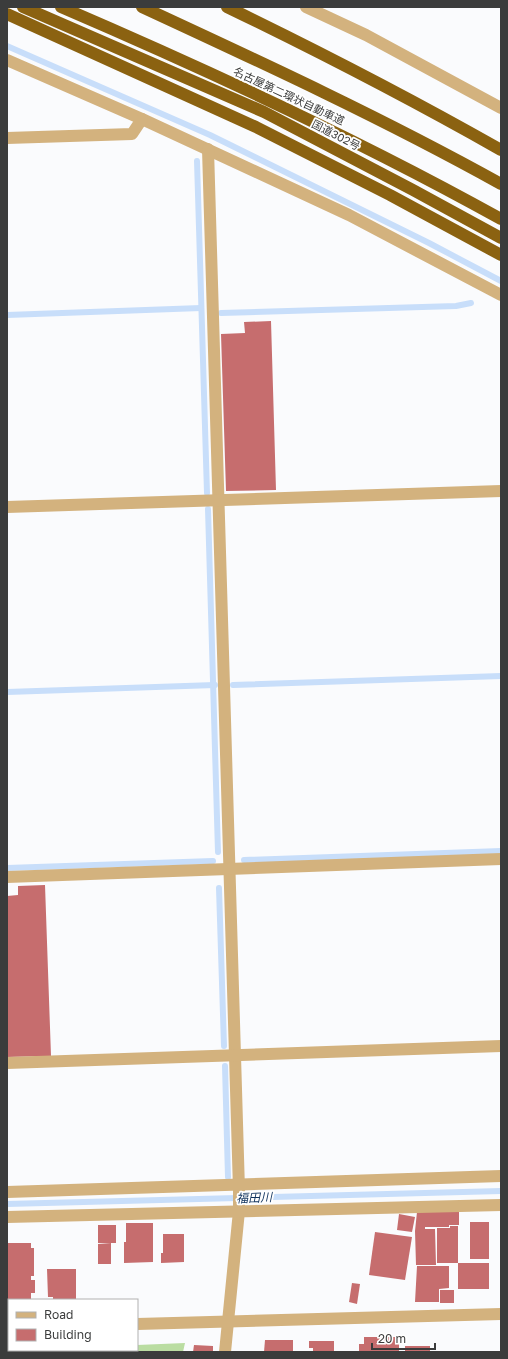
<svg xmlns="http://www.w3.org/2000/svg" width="508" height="1359" font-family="'Golos Text','Noto Sans JP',sans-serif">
<rect width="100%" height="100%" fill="#fafbfd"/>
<path fill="#badda2" d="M 185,1343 L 183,1352 L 7,1352 L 7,1348 L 9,1348 L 9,1350 L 137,1350 L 137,1345 Z"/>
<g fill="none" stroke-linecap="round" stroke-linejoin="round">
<g stroke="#c8defa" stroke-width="6">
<path d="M 7,46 L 210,135 L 429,243 L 501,281"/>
<path d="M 197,161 L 207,493"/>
<path d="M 221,313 L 456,306 L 471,303"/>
<path d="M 7,315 L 201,308"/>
<path d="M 208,509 L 218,852"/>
<path d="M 233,685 L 501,676"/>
<path d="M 7,692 L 215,685"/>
<path d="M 244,860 L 501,851"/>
<path d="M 7,868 L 213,861"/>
<path d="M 219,888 L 224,1046"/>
<path d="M 225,1066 L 228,1177"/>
<path d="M 7,1204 L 501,1191"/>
</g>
</g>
<g fill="#c66d6e">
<path d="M 271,321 L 276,490 L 226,491 L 221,334 L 245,333 L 244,322 Z"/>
<path d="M 45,885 L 51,1056 L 7,1057 L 7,896 L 18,895 L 18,886 Z"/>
<path d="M 417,1212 L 459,1212 L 459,1225 L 449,1225 L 449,1227 L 425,1227 L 425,1229 L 435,1229 L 436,1265 L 416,1265 L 415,1231 Z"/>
<path d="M 399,1214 L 415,1217 L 412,1232 L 397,1230 Z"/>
<rect x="470" y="1222" width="19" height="37"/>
<path d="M 126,1223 L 153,1223 L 153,1262 L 124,1263 L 124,1242 L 126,1242 Z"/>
<rect x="98" y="1225" width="18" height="18"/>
<path d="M 450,1226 L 458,1226 L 458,1263 L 437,1263 L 437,1228 L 450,1228 Z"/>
<path d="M 375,1232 L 412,1237 L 405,1280 L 369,1275 Z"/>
<path d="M 163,1234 L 184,1234 L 184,1262 L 161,1263 L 161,1253 L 163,1253 Z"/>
<path d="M 7,1243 L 31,1243 L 31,1248 L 34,1248 L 34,1276 L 31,1276 L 31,1280 L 35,1280 L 35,1293 L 31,1293 L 31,1300 L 7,1300 Z"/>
<path d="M 111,1243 L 111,1264 L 98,1264 L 98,1244 Z"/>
<rect x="458" y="1263" width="31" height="26"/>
<path d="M 417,1266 L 449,1266 L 449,1288 L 439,1289 L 439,1302 L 415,1302 Z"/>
<path d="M 47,1269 L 76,1269 L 76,1300 L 53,1300 L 53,1297 L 48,1297 Z"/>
<path d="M 352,1283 L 360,1284 L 357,1304 L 349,1302 Z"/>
<rect x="440" y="1290" width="14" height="13"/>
<path d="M 364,1337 L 399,1337 L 399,1352 L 359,1352 L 359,1344 L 364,1344 Z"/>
<path d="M 265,1340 L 293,1340 L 293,1352 L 264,1352 Z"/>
<path d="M 309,1341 L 334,1341 L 334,1352 L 313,1352 L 313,1348 L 309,1348 Z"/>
<path d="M 194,1345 L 213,1346 L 213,1352 L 193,1352 Z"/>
<rect x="405" y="1346" width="25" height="6"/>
</g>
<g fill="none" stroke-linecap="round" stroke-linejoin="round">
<g stroke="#d3b27e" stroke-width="12">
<path d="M 306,7 L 366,35 L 501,108"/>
<path d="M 7,60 L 142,119 L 349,215 L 501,295"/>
<path d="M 7,138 L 132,134 L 142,119"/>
<path d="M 208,149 L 239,1190 L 239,1211 L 225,1352"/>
<path d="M 7,507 L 501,491"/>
<path d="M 7,877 L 501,859"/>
<path d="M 7,1063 L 501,1046"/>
<path d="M 7,1192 L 501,1176"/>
<path d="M 7,1217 L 501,1205"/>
<path d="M 137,1324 L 501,1314"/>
<path d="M 7,1327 L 9,1327"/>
</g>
<g stroke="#8b6211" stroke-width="12">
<path d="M 23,7 L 264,112 L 413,190 L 501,238"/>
<path d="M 61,7 C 210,71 359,140 501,219"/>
<path d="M 142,7 C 263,63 384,119 501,184"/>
<path d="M 227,7 C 320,52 411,99 501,150"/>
<path d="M 7,14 L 256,127 L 390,195 L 501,255"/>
</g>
</g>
<g text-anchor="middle" stroke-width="3.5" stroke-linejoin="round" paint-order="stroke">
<g font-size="11" fill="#3b3c3c" stroke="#fff">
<text transform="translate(289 96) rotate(25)" y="4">名古屋第二環状自動車道</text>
<text transform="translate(336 135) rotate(27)" y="4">国道302号</text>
</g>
<g font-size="12" font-style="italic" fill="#0e315c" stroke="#fff">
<text transform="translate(254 1198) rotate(-2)" y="4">福田川</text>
</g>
</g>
<rect width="508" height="1359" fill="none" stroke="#3b3c3c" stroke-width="16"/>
<rect x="8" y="1299" width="130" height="52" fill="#ffffff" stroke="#b1b1b1"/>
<rect x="16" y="1312" width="20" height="6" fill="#d3b27e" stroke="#b1b1b1"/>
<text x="44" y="1319" font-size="12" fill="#3b3c3c">Road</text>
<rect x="16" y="1329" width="20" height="12" fill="#c66d6e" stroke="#b1b1b1"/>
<text x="44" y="1339" font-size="12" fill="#3b3c3c">Building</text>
<path d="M372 1343v6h63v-6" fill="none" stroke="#3b3c3c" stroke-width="2"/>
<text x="378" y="1343" font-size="12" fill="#3b3c3c" stroke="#ffffff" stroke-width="3" paint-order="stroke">20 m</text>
</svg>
